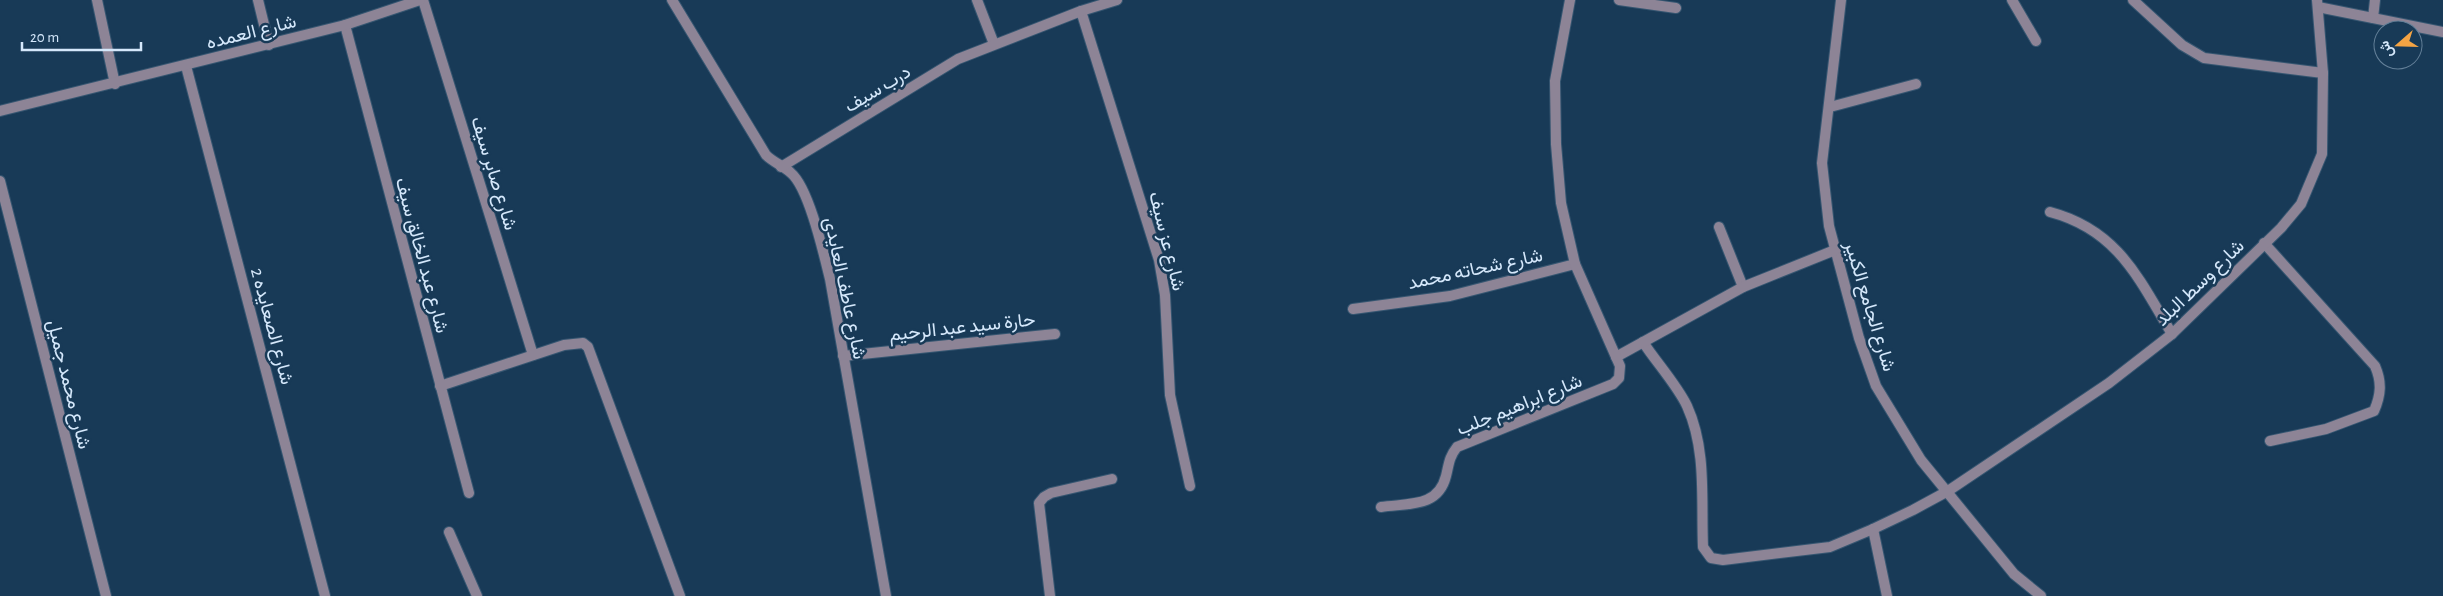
<svg xmlns="http://www.w3.org/2000/svg" width="2443" height="596" font-family="'Alegreya Sans',Vazirmatn,sans-serif">
<rect width="100%" height="100%" fill="#183a57"/>
<g fill="none" stroke-linecap="round" stroke-linejoin="round">
<g stroke="#365671" stroke-width="12">
<g id="street">
<path d="M 97,0 L 115,84"/>
<path d="M 258,0 L 269,45"/>
<path d="M 423,0 L 533,355"/>
<path d="M 672,0 L 766,155 C 774,163 784,166 791,173 C 809,188 824,255 830,279 L 886,596"/>
<path d="M 977,0 L 994,44"/>
<path d="M 1619,0 L 1676,8"/>
<path d="M 1841,0 L 1822,163 L 1829,226 L 1859,338 L 1876,386 L 1921,460 L 2014,574 L 2041,596"/>
<path d="M 2012,0 L 2036,41"/>
<path d="M 2133,0 L 2182,45 L 2204,58 L 2323,73"/>
<path d="M 2318,7 L 2443,32"/>
<path d="M 1081,11 L 1159,260 L 1165,295 L 1170,395 L 1190,486"/>
<path d="M 2373,18 L 2375,0"/>
<path d="M 345,25 L 469,493"/>
<path d="M 186,66 L 325,596"/>
<path d="M 1830,107 L 1916,84"/>
<path d="M 0,111 L 345,25 L 420,0"/>
<path d="M 781,167 L 958,59 L 1081,11 L 1117,0"/>
<path d="M 0,181 L 106,596"/>
<path d="M 2050,212 C 2118,230 2139,279 2172,334"/>
<path d="M 1719,227 L 1743,287"/>
<path d="M 2264,243 L 2375,366 C 2382,382 2381,395 2374,411 L 2326,429 L 2270,441"/>
<path d="M 1353,309 L 1450,296 L 1575,264"/>
<path d="M 1643,342 C 1656,362 1677,385 1687,406 C 1707,450 1701,500 1703,547 L 1711,558 L 1723,560 L 1830,547 L 1873,529 L 1913,510 L 1948,491 L 2109,383 L 2172,334 L 2281,228 L 2301,204 L 2322,154 L 2323,73 L 2317,0"/>
<path d="M 843,356 L 1055,334"/>
<path d="M 1616,357 L 1743,287 L 1835,250"/>
<path d="M 440,386 L 564,345 L 583,343 L 588,347 L 680,596"/>
<path d="M 1381,507 C 1408,503 1438,508 1446,476 C 1449,464 1449,457 1457,447 L 1613,384 L 1619,378 L 1620,366 L 1575,264 L 1561,203 L 1556,144 L 1555,81 L 1570,0"/>
<path d="M 1873,529 L 1887,596"/>
<path d="M 449,532 L 477,596"/>
<path d="M 1050,596 L 1039,503 L 1044,497 L 1051,493 L 1112,479"/>
</g>
</g>
<use href="#street" stroke="#8d8496" stroke-width="10"/>
</g>
<g text-anchor="middle" stroke-width="5" stroke-linejoin="round" paint-order="stroke">
<g font-size="19" fill="#d5e8fb" stroke="#183a57">
<text transform="translate(251 31) rotate(-14)" y="7">شارع العمده</text>
<text transform="translate(877 88) rotate(-31)" y="7">درب سيف</text>
<text transform="translate(495 173) rotate(73)" y="7">شارع صابر سيف</text>
<text transform="translate(1168 241) rotate(76)" y="7">شارع عز سيف</text>
<text transform="translate(423 255) rotate(75)" y="7">شارع عبد الخالق سيف</text>
<text transform="translate(1475 268) rotate(-12)" y="7">شارع شحاته محمد</text>
<text transform="translate(2199 282) rotate(-44)" y="7">شارع وسط البلد</text>
<text transform="translate(846 288) rotate(78)" y="7">شارع عاطف العايدى</text>
<text transform="translate(1871 306) rotate(73)" y="7">شارع الجامع الكبير</text>
<text transform="translate(273 326) rotate(75)" y="7">شارع الصعايده 2</text>
<text transform="translate(962 326) rotate(-6)" y="7">حارة سيد عبد الرحيم</text>
<text transform="translate(70 384) rotate(76)" y="7">شارع محمد جميل</text>
<text transform="translate(1519 404) rotate(-22)" y="7">شارع ابراهيم جلب</text>
</g>
</g>
<g transform="translate(2398 45) rotate(250)"><circle r="24" fill="#183a57" stroke="#648099"/>
<path d="M0-4L9 19L0 12L-9 19Z" fill="#f4a444"/>
<text y="-8" font-size="14" font-weight="bold" text-anchor="middle" fill="#d5e8fb">ش</text>
</g>
<path d="M22 42v8h119v-8" fill="none" stroke="#d5e8fb" stroke-width="2.5"/>
<text x="30" y="42" font-size="15" fill="#d5e8fb" stroke="#183a57" stroke-width="4" paint-order="stroke">20 m</text>
</svg>
